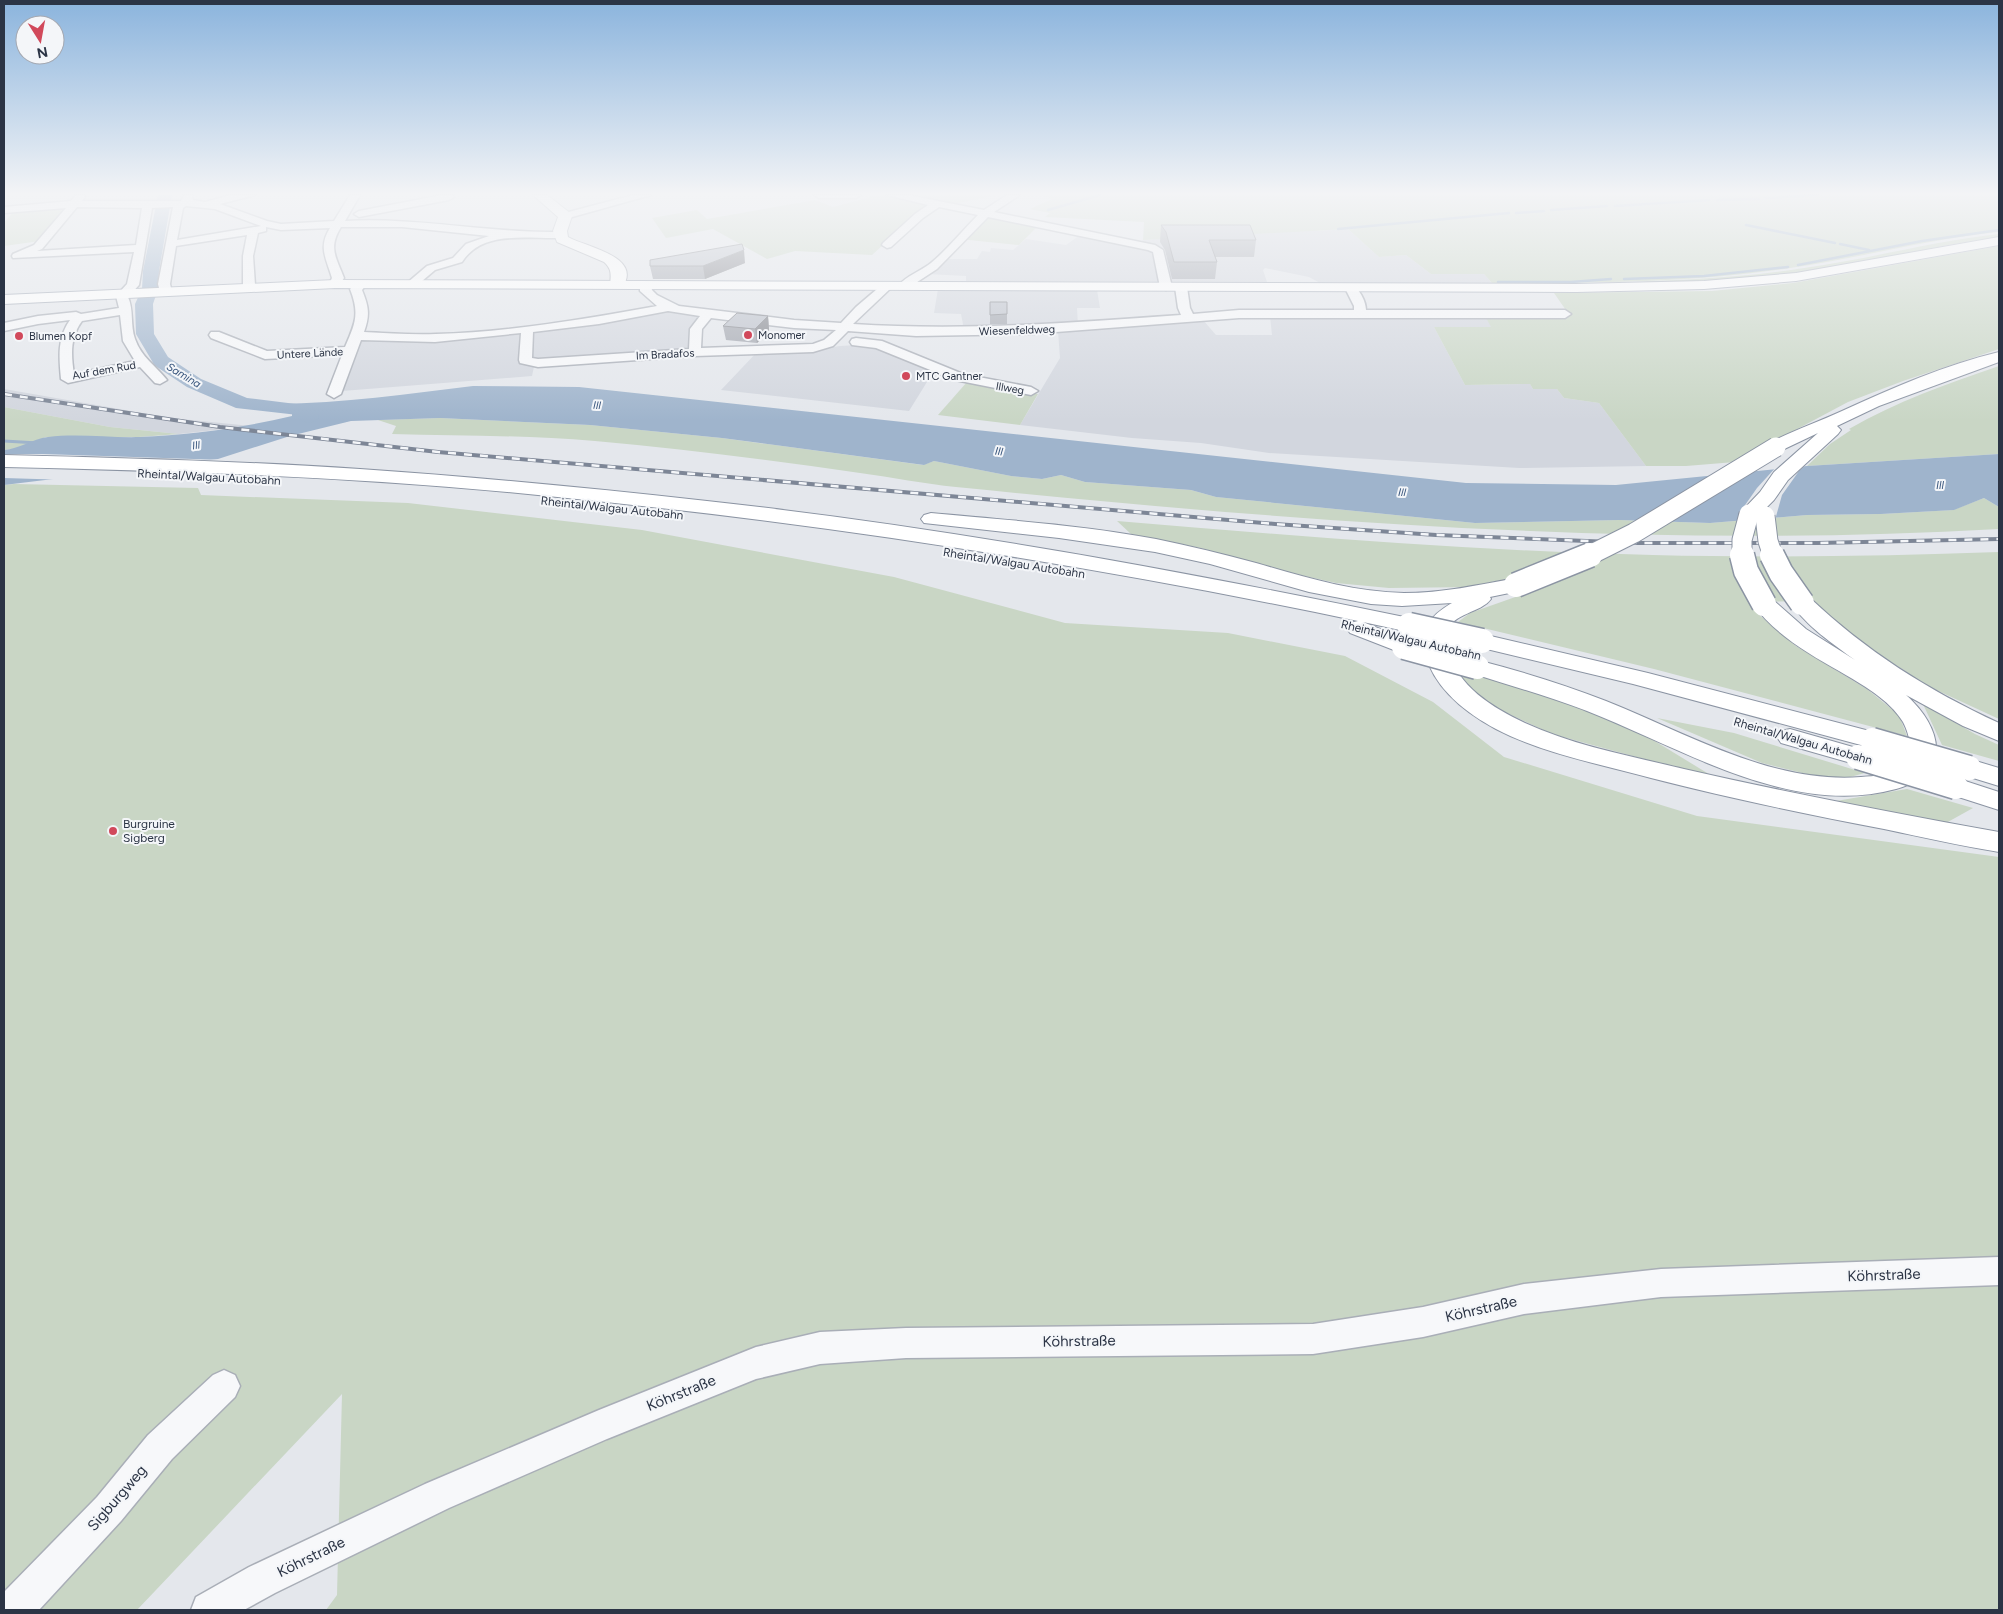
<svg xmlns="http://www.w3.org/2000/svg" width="2003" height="1614" font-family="Figtree,sans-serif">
<rect width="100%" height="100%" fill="#e4e7ec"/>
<g fill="#d2d6de">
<path d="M 1313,229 L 1317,231 L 1348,229 L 1379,257 L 1406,255 L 1431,274 L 1484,274 L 1492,283 L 1320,283 L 1309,277 L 1265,268 L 1263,270 L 1267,282 L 966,281 L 966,276 L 927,274 L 946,259 L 977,259 L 982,251 L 990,252 L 991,248 L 1013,250 L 1026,239 L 1066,245 L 1080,235 L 1137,245 L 1143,240 Z"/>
<path d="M 938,289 L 1097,290 L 1100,308 L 1077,308 L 1078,326 L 964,329 L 961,314 L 934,313 Z"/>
<path d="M 666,308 L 711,316 L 700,329 L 698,351 L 535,362 L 532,376 L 342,391 L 361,335 L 464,336 Z"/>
<path d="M 1270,316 L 1485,316 L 1492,327 L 1434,327 L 1465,385 L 1530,384 L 1533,389 L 1557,389 L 1564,398 L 1599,403 L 1646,466 L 1519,468 L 1269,453 L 1201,443 L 1132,438 L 1020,425 L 1060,358 L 1058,331 L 1203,320 L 1216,335 L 1272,335 Z"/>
<path d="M 857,345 L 885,349 L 935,369 L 909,411 L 721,390 L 758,351 L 813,350 L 840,346 Z"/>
<path d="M 4,389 L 171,418 L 251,426 L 179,434 L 110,427 L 4,407 Z"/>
</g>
<g fill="#c9d6c5">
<path d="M 878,195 L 998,195 L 948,205 L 935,203 L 916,215 L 872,255 L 795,251 L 767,259 L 713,229 L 666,238 L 652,218 L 697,210 L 707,219 L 815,200 L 833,207 Z"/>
<path d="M 1043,195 L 1999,195 L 1999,232 C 1929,239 1860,258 1790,268 C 1692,283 1591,283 1492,283 L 1484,274 L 1431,274 L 1406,255 L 1379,257 L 1348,229 L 1143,240 L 1144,222 L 1045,217 L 1050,213 L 1030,209 L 1052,199 Z"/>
<path d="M 66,208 L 40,241 L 4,246 L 4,223 L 14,211 Z"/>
<path d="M 982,212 L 1040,224 L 1019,245 L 959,239 Z"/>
<path d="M 1999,234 L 1999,237 C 1931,246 1865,264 1797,273 C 1730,282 1663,282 1595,284 C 1665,280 1735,279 1804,268 C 1870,259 1933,241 1999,234 Z"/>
<path d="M 1999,246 L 1999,349 L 1903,381 L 1848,402 L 1735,462 L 1686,466 L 1646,466 L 1599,403 L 1564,398 L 1557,389 L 1533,389 L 1530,384 L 1465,385 L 1434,327 L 1491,327 L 1485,316 L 1570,316 L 1554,293 L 1712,291 L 1793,283 Z"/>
<path d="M 1999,366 L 1999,454 L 1807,466 L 1830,444 L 1851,430 L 1849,429 C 1897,401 1947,384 1999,366 Z"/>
<path d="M 967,382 L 1038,394 L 1020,425 L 938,415 Z"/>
<path d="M 4,407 L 110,427 L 179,434 L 139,437 L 46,437 L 14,449 L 4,450 Z"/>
<path d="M 440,418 L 590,425 L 722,438 L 923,465 L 934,461 L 1011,476 L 1042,479 L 1061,475 L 1085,482 L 1191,490 L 1216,497 L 1475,523 L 1619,520 L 1710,523 L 1807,515 L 1881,514 L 1953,510 L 1984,498 L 1999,507 L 1999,529 C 1654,549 1300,522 956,487 C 924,484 892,477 860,473 C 772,460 683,449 595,441 C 528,435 460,436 392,434 L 396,426 L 378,420 Z"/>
<path d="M 14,484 L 198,488 L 201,495 L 408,503 L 642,530 L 894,577 L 1065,623 L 1228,633 L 1345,656 L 1433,702 L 1504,757 L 1697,816 L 1999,857 L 1999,1610 L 326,1610 L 337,1595 L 342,1394 L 137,1610 L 4,1610 L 4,485 Z"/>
<path d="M 1117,521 C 1296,536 1474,551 1653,555 C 1769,558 1884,556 1999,552 L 1999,719 L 1921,683 L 1904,670 L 1861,645 L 1839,629 L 1814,601 L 1748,602 L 1757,613 L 1796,646 L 1867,689 L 1899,715 L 1907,736 L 1654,669 L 1458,622 L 1470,613 L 1521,595 L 1495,581 L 1473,587 L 1389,588 L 1336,583 L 1273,569 L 1201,548 L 1131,534 Z"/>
<path d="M 1451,667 L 1529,690 L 1635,729 L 1717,779 L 1552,734 L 1481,701 Z"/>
<path d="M 1923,704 L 1975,734 L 1999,745 L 1999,761 L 1942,745 Z"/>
<path d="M 1657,718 L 1734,733 L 1865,773 L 1835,781 L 1762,763 Z"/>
<path d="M 1907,789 L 1973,808 L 1946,823 L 1836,801 Z"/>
</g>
<path fill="#9fb4cc" d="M 473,386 L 579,387 L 1466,483 L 1616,485 L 1807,466 L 1999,454 L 1999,507 L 1984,498 L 1954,510 L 1881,514 L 1807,515 L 1710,523 L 1619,520 L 1475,523 L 1216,497 L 1191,490 L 1085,482 L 1061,475 L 1042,479 L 1011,476 L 934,461 L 924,465 L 722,438 L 590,425 L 440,418 L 351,421 L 290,436 L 218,459 L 4,485 L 4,450 C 19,449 32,439 48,437 C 77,433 110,438 140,437 C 191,435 242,428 292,416 L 292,412 L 272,409 L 272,405 L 277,404 C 343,403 408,394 473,386 Z"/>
<g fill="#e4e7ec">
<path d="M 4,454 L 43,454 L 224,460 L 69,480 L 4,478 Z"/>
<path d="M 1808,463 L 1799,471 L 1782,495 L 1775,520 L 1736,523 L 1743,508 L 1757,488 L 1777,466 Z"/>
</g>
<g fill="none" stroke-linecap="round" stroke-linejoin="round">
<g stroke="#9fb4cc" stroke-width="2.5">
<path d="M 1766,198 L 1818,195"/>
<path d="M 1717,200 L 1759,199"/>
<path d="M 1615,206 L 1709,200"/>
<path d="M 1048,210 L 1100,195"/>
<path d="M 1551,210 L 1607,206"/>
<path d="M 1516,213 L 1544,211"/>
<path d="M 1746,225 L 1835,243"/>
<path d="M 1338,229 L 1509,213"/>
<path d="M 1840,244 L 1869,250"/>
<path d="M 1798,265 L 1922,241 L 1999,230"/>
<path d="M 1624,279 L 1704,276 L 1788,267"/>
<path d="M 1498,282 L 1571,282 L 1611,279"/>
</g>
<path stroke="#9fb4cc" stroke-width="3" d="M 4,441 L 38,443"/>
<path fill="#9fb4cc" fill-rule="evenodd" d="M 158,195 L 172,195 L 159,271 L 158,289 L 153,304 L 154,334 L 168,357 L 201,379 L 247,398 L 312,406 L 319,417 L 316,421 L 309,423 L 302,421 L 298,415 L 236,408 L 187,387 L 154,365 L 152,361 L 136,334 L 135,304 L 142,289 L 143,271 Z"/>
<g stroke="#a9aeb7" stroke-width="3">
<g id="minor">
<path d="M 76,195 L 84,195 L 85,197 L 82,201 L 181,201 L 184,195 L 192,195 L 193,200 L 205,202 L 231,195 L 255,195 L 220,204 L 267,221 L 281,224 L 334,221 L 350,195 L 360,195 L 345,221 C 416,217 487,233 559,232 L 564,235 L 559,238 C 526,239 482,230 462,262 L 435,270 L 415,287 L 407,287 L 405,285 L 407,283 L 427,266 L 453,258 L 466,244 L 489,236 L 402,227 L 341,227 C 328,248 336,257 344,278 L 339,286 L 335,287 L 329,284 L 332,278 C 326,258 318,247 330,228 L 281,230 L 266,227 L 266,231 L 258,233 L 253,256 L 255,285 L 251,290 L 247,291 L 241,288 L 243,285 L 243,256 L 247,235 L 176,246 L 170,284 L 172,292 L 166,295 L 160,292 L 158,284 L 173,207 L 152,208 L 139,285 L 128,297 C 134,310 130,325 135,339 C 141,357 156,366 167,380 L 160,384 L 155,383 L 140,367 L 68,383 L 61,379 C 59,358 57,338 70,320 L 38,324 L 4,331 L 4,323 L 38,316 L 76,312 L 81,314 L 119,308 L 116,296 L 127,284 L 134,252 L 13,258 L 12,256 L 13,254 L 34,245 L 66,208 L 4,213 L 4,207 L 71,201 ZM 186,206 L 215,209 L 261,226 L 177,240 L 183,208 ZM 77,207 L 142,208 L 136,245 L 37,251 L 42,249 ZM 120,315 L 123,341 L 135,361 L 74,374 C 71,355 70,337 82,321 Z"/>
<path d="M 442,195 L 453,195 L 454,197 L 449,200 L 359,217 L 354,214 L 359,211 Z"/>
<path d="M 633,195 L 651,195 L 565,219 L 560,216 L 561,214 Z"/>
<path d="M 814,195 L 861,195 L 856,198 L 819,198 Z"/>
<path d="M 887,195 L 908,195 L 984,210 L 1007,195 L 1020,195 L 994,212 L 1155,245 L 1163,250 L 1172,287 L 1166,290 L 1160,287 L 1153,252 L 1148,250 L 988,217 L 937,269 L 908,288 L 900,288 L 898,286 C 907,275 920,272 931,263 C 948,249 962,231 978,215 L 939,207 L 923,218 L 891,247 L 887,248 L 882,245 L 883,243 L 915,214 L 928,205 Z"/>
<path d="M 360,282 L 366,285 L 362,290 C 369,307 370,315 364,332 C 388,333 412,335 436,334 C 508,332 586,319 657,306 L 640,291 L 640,285 L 646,282 L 650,283 L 652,290 L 657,295 L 679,306 L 794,320 L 841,323 L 856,307 L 883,284 L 891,284 L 893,286 L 891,288 L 853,324 C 964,331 1071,323 1181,315 L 1178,308 L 1175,287 L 1181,284 L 1187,287 L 1190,308 L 1193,314 L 1239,310 L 1354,310 L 1354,306 L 1345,288 L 1351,285 C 1359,287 1366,302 1366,310 L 1565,310 L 1571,314 L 1565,318 L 1239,318 L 1030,334 L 916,336 L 848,331 L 833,346 L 813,352 L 695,356 L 538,367 L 520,363 L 519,360 L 521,333 L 435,342 L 361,340 L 341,394 L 334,398 L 327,394 L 342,355 L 265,359 L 211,338 L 209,335 L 211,332 L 219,332 L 267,351 L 345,347 C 355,324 360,314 350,289 L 356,283 ZM 668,311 L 700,316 L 690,329 L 689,349 L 538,359 L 532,358 L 533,332 L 599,324 ZM 711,318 L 794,328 L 836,330 L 824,340 L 813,344 L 701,348 L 702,329 Z"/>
<path d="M 856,338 L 882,341 L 963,374 L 1031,387 L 1038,391 L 1031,395 L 955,380 L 876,348 L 852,345 L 850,342 L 852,339 Z"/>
<path d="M 1999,1257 L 1999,1285 L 1661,1297 L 1524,1314 L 1423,1337 L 1313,1354 L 906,1358 L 820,1364 L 756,1379 L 607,1439 L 449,1508 L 275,1593 L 244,1610 L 191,1610 L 196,1597 L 249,1567 L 425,1484 L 599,1410 L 756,1347 L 820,1332 L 906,1328 L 1313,1324 L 1423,1307 L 1524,1284 L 1661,1269 Z"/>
<path d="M 224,1370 L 235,1375 L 240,1386 L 235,1397 L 172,1459 L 121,1521 L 39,1610 L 4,1610 L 4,1592 L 97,1497 L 148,1435 L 213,1375 Z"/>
</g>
</g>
<g stroke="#a9aeb7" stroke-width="2">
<path id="secondary" d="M 533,195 L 547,195 L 570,213 L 572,216 L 567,231 L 568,237 C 585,247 644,256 622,288 L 612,288 L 610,285 C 611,275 612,269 604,262 L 557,242 L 553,231 L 558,217 Z"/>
</g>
<g stroke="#a3abb8" stroke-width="2">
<path id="primary" d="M 1999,237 L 1999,245 L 1796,281 L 1704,289 L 1576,292 L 335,288 L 4,304 L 4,295 L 335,280 L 1576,284 L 1704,281 L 1796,273 Z"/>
</g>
<g stroke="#8b94a3" stroke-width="2">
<g id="motorway">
<path d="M 1999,352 L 1999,362 L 1879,406 L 1837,426 L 1841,430 L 1838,434 L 1788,480 L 1774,500 L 1756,518 L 1749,520 L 1742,518 L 1739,514 L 1760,492 L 1774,472 L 1818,433 L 1776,453 L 1769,451 L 1767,447 L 1769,443 C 1794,430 1818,422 1842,411 C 1892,388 1945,365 1999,352 Z"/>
<path d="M 4,455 C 123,458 241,461 360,469 C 476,477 592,488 707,501 C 943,527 1177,570 1409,618 L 1417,620 L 1421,625 L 1417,630 L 1409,632 L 1363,622 L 1412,642 L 1416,647 L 1412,652 L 1404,654 L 1350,633 L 1346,628 L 1350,623 L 1358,621 C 1086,564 814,522 538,495 C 361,477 182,471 4,467 Z"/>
<path d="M 931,513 C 1006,520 1082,525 1156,539 C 1190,546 1223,554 1256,563 C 1304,577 1353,592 1404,593 C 1442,593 1479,585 1516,578 L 1524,580 L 1527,585 L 1524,590 L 1490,597 L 1491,599 C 1481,613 1452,613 1447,632 C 1445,638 1446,644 1448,650 C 1457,686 1493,708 1525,723 C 1575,746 1631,756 1684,769 C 1789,793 1894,813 1999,832 L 1999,852 C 1961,846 1922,837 1884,829 C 1806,814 1728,798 1651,778 C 1600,764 1544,754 1496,729 C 1466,713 1435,689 1425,654 C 1418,630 1431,615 1452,603 L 1402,606 L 1371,604 L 1309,592 L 1210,564 L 1155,552 L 1059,538 L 924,523 L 921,519 L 924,515 Z"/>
<path d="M 1802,596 L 1810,598 C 1866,651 1929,691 1999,723 L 1999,741 L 1963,726 L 1906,695 C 1922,709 1938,731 1936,753 C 1933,774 1914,784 1896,789 C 1791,818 1682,748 1587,711 C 1548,696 1508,685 1468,672 L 1465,667 L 1468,662 L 1477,660 C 1520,671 1565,685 1606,701 C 1687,733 1771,784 1861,777 C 1875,776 1889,775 1901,767 C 1915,757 1910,735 1903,722 C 1889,699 1861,684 1839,671 C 1809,654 1773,633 1753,604 L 1756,599 L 1764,597 L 1772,599 L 1806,629 L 1855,660 C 1833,644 1806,626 1791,603 L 1794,598 Z"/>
<path d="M 1482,634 L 1648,673 L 1881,734 L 1885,740 L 1881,746 L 1872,748 L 1633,684 L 1474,646 L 1470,641 L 1474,636 Z"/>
<path d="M 1790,729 L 1867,751 L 1871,757 L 1867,763 L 1858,765 L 1781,743 L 1777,737 L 1781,731 Z"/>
<path d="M 1969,759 L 1999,768 L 1999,786 L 1960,774 L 1956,768 L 1960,762 Z"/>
<path d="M 1956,778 L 1999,792 L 1999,810 L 1946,793 L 1942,787 L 1946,781 Z"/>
</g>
</g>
<use href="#minor" fill="#f7f8fa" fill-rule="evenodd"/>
<use href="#secondary" fill="#fff" fill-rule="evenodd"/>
<use href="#primary" fill="#fff" fill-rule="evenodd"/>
<use href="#motorway" fill="#fff" fill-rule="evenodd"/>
<g stroke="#7d8696" stroke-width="4">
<path id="rail" d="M 4,394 L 220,427 L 438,452 L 1275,524 L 1436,535 L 1637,543 L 1818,543 L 1999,539"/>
</g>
<use href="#rail" stroke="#f4f6f9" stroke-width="2.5" stroke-dasharray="8" stroke-linecap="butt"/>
<g stroke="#8b94a3" stroke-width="21" stroke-linecap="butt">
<g id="motorway-bridge-far1">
<path d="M 1765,516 L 1768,541 L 1773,556"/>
<path d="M 1588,556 L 1634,533 L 1776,447"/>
<path d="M 1742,556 L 1742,540 L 1749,514"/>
</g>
</g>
<g stroke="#8b94a3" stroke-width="27" stroke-linecap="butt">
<g id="motorway-bridge">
<path d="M 1742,555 L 1746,571 L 1764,604"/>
<path d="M 1772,555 L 1781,573 L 1802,603"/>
<path d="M 1516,585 L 1590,555"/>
<path d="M 1409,625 L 1482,641"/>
<path d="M 1404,647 L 1477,667"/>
<path d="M 1872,740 L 1969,768"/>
<path d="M 1858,757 L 1956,787"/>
</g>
</g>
<use href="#motorway-bridge-far1" stroke="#fff" stroke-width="19"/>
<use href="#motorway-bridge" stroke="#fff" stroke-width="24"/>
</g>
<g fill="#a1a5ae">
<path d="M 1161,225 L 1256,240 L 1254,257 L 1215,257 L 1217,262 L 1215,279 L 1172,279 L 1165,250 L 1160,242 Z"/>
<path d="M 745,263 L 705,279 L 653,279 L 650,266 Z"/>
<rect x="990" y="302" width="17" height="22"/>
<path d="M 768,316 L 769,330 L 757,343 L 726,340 L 723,326 Z"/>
</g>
<g fill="#83868d">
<path d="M 744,250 L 745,263 L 705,279 L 703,266 Z"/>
<path d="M 768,316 L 769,330 L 757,343 L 755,329 Z"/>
</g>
<g fill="#bbc0ca" stroke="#83868d">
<path d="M 1161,225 L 1250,225 L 1256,240 L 1209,240 L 1217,262 L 1174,262 L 1166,232 Z"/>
<path d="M 742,244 L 744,250 L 703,266 L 650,266 L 650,260 Z"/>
<path d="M 990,302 L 1007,302 L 1007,314 L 990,315 Z"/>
<path d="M 737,313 L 768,316 L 755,329 L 723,326 Z"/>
</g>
<linearGradient id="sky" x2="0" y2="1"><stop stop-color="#8bb4dd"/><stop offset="0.46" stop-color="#f3f4f6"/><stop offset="1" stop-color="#f3f4f6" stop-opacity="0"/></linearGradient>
<rect width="2003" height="421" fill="url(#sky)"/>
<g fill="#d1495b" stroke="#f4f6f9" stroke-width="2">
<circle cx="748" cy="335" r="5"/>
<circle cx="19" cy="336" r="5"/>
<circle cx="906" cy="376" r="5"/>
<circle cx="113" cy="831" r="5"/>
</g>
<g text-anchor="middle" stroke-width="4" stroke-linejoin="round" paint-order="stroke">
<g font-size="11" fill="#2b3445" stroke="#f4f6f9">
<text transform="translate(1017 330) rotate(-2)" y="4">Wiesenfeldweg</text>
<text transform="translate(310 353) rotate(-3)" y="4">Untere Lände</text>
<text transform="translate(665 354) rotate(-3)" y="4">Im Bradafos</text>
<text transform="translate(104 370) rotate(-10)" y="4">Auf dem Rud</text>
<text transform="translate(1010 388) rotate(10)" y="4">Illweg</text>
</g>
<g font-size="11" fill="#2b3445" stroke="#f4f6f9" text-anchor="start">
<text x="758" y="339">Monomer</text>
<text x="29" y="340">Blumen Kopf</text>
<text x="916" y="380">MTC Gantner</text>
</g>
<g font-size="11" font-style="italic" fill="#34527a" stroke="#f4f6f9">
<text transform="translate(184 375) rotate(31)" y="4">Samina</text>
<text transform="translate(597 405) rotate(3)" y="4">Ill</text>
<text transform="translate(196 445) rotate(-7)" y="4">Ill</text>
<text transform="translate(999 451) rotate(7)" y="4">Ill</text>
<text x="1940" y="489">Ill</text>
<text transform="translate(1402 492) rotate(5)" y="4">Ill</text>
</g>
<g font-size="12" fill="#2b3445" stroke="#f4f6f9">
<text transform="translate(209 477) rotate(3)" y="4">Rheintal/Walgau Autobahn</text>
<text transform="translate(612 508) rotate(6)" y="4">Rheintal/Walgau Autobahn</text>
<text transform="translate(1014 563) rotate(9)" y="4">Rheintal/Walgau Autobahn</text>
<text transform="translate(1411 640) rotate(13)" y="4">Rheintal/Walgau Autobahn</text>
<text transform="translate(1803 741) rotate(16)" y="4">Rheintal/Walgau Autobahn</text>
</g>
<g font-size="12" fill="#2b3445" stroke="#f4f6f9" text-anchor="start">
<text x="123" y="828">Burgruine<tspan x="123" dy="14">Sigberg</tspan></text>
</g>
<g font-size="15" fill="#2b3445" stroke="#f4f6f9">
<text transform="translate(1884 1275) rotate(-2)" y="5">Köhrstraße</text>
<text transform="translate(1481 1309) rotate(-13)" y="5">Köhrstraße</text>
<text transform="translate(1079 1341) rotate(-1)" y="5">Köhrstraße</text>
<text transform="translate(681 1393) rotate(-22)" y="5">Köhrstraße</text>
<text transform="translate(117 1498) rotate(-49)" y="5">Sigburgweg</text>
<text transform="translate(311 1557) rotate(-26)" y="5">Köhrstraße</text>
</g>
</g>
<rect width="2003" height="1614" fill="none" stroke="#2b3445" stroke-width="10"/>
<g transform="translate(40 40) rotate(169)"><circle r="24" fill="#f4f6f9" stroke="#a4a8b1"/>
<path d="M0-4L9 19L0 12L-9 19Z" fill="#d1495b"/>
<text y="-8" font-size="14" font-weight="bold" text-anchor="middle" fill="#2b3445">N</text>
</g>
</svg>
